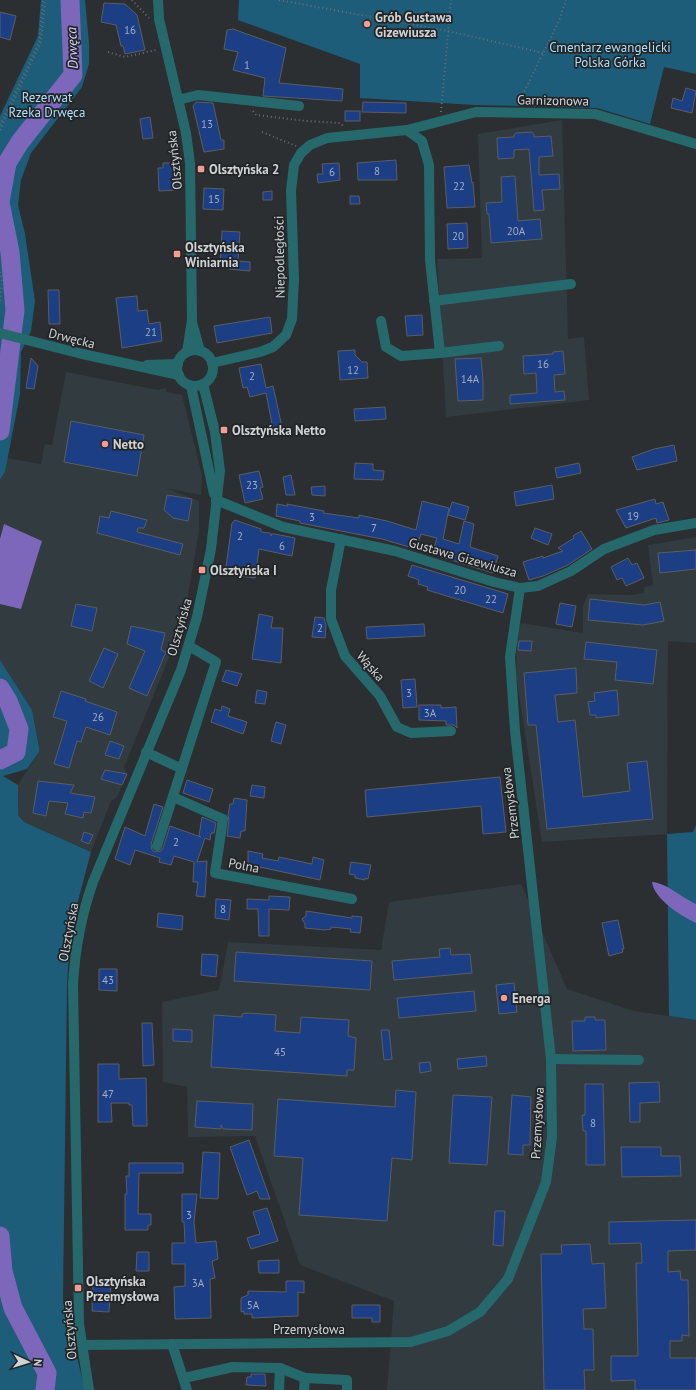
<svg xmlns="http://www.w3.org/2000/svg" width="696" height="1390" font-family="'PT Sans',sans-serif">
<rect width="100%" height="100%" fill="#2b2f31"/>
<g fill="#313b40">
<path d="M 562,120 L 568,339 L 584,337 L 589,400 L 446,417 L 437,259 L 482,258 L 478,134 Z"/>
<path d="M 66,372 L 158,390 L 165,388 L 167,392 L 182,395 L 202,475 L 201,495 L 166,488 L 199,501 L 199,531 L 183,624 L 124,767 L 127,774 L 117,797 L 111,801 L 91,852 L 24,822 L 18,815 L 18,785 L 39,752 L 39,747 L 32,710 L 0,660 L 0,480 L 5,472 L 7,458 L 41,464 L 45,444 L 52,445 Z"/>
<path d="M 696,537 L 696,643 L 668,641 L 667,834 L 542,842 L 516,676 L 517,635 L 521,623 L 583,633 L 583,606 L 588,594 L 631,595 L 644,593 L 644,587 L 653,585 L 648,545 Z"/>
<path d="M 521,884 L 567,989 L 634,1011 L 696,1020 L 696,1390 L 387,1390 L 394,1301 L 300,1265 L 255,1136 L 188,1137 L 187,1087 L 163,1082 L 162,1002 L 219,990 L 228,942 L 381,950 L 389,902 Z"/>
</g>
<g fill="#1d5d79">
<path d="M 41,0 L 85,0 L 89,43 L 89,64 L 82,87 L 31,153 L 21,180 L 18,205 L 25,234 L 35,301 L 31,331 L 21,352 L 20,394 L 5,472 L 0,480 L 0,116 L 38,36 Z"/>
<path d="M 239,0 L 696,0 L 696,74 L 664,67 L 650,124 L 597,108 L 475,105 L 360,98 L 360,64 L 238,20 Z"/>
<path d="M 0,660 L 32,710 L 39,747 L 39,752 L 27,769 L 3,776 L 18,785 L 18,815 L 24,822 L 91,852 L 70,931 L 67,986 L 63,1300 L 85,1390 L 0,1390 Z"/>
<path d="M 696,825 L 696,1020 L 669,1016 L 667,834 L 693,832 Z"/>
</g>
<g fill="#7c67ba">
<path d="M 4,524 L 42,541 L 21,609 L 0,604 L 0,539 Z"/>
<path d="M 652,882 C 667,883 682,898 696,904 L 696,923 C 681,916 654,899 652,882 Z"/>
</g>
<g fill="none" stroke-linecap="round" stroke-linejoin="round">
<g stroke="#7c67ba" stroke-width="19">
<path d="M 0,431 L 15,310 L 10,252 L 0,202 L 7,163 L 20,142 L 73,75 L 70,0"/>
<path d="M 0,688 L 8,701 L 19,729 L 16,752 L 0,760"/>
<path d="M 0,1236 L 3,1271 L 13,1308 L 47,1373 L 45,1390"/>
</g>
</g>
<g fill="#1b3e85" stroke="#5c5d61">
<path d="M 104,3 L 125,4 L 137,15 L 145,50 L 125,54 L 123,46 L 121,46 L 116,25 L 101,22 Z"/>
<path d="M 0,12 L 16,16 L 10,40 L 0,37 Z"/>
<path d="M 233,29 L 286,48 L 279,83 L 343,89 L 342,101 L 263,96 L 265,78 L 233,70 L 238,52 L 224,49 L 227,30 Z"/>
<path d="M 686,88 L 696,91 L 692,113 L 671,108 L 673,98 L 682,101 Z"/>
<path d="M 196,102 L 213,103 L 221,140 L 224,140 L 224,149 L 204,152 L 193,106 Z"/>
<path d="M 363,102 L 406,103 L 406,113 L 362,112 Z"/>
<rect x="345" y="111" width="15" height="10"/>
<path d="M 150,117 L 153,138 L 143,139 L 140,119 Z"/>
<path d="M 532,132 L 534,134 L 534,137 L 551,136 L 553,156 L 539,157 L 539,175 L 559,174 L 560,189 L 542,190 L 544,210 L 534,211 L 529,149 L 514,150 L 514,158 L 498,159 L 497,138 L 514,137 L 514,135 L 516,133 Z"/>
<path d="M 396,160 L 397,180 L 358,180 L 357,163 Z"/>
<path d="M 163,163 L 176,163 L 176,168 L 179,168 L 179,190 L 159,191 L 158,168 L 163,168 Z"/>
<path d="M 339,163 L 340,180 L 318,183 L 317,174 L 323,174 L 322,164 Z"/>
<path d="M 469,165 L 472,183 L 473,182 L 475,207 L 447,208 L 444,167 Z"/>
<path d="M 515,176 L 518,221 L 540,219 L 542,239 L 491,243 L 489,214 L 487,214 L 486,203 L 502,202 L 501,177 Z"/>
<path d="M 204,188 L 224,189 L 223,210 L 203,209 Z"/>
<path d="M 272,191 L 272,200 L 263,200 L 263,192 Z"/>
<path d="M 350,196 L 359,196 L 360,204 L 350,204 Z"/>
<path d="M 467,223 L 468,248 L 448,249 L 447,224 Z"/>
<path d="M 222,231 L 240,232 L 238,261 L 250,262 L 250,271 L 229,269 L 229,265 L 220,265 Z"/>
<path d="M 48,290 L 59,290 L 60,324 L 49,324 Z"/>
<path d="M 137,296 L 138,311 L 147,310 L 149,324 L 160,322 L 162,341 L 122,348 L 116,298 Z"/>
<path d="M 422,315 L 423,335 L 407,336 L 405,316 Z"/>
<path d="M 270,317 L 272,333 L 217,343 L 214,326 Z"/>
<path d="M 355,350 L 355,355 L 362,362 L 367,362 L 368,378 L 340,380 L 338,351 Z"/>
<path d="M 563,351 L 565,374 L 554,375 L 555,392 L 564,391 L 565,400 L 510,404 L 510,395 L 537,393 L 536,373 L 524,374 L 523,356 L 553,354 L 553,352 Z"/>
<path d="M 31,358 L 38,366 L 34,389 L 26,388 Z"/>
<path d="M 481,358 L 483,379 L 483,400 L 458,401 L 455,359 Z"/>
<path d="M 261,364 L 266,388 L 273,386 L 282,427 L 273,429 L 266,393 L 250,397 L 247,387 L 243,388 L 239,368 Z"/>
<path d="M 385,407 L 386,419 L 355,421 L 354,409 Z"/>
<path d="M 71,421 L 144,435 L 137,476 L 64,462 Z"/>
<path d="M 674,445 L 677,461 L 637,470 L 632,457 L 654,449 Z"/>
<path d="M 355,463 L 373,464 L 373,470 L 384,471 L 383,480 L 354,479 Z"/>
<path d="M 579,463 L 581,473 L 557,478 L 555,468 Z"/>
<path d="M 259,471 L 263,487 L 260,488 L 263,499 L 245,503 L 239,475 Z"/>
<path d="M 291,475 L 295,495 L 286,495 L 283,477 Z"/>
<path d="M 552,485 L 554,499 L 516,506 L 514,492 Z"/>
<path d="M 325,486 L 325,496 L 312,495 L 311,487 Z"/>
<path d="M 167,495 L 192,499 L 188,521 L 173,518 L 164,510 Z"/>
<path d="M 655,499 L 656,504 L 663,502 L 669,520 L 657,523 L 656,518 L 626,528 L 616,510 Z"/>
<path d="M 422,501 L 449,508 L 443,539 L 459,544 L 464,521 L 474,524 L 470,547 L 498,556 L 493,573 L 432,554 L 437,538 L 421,534 L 416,549 L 382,539 L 300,523 L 300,521 L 276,516 L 277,504 L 288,506 L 287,504 L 324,511 L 323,513 L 359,518 L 359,515 L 387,521 L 416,530 Z"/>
<path d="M 452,502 L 469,507 L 465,520 L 448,515 Z"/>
<path d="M 111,511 L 147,520 L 144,528 L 138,528 L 137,532 L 183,544 L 180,555 L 97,533 L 100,516 L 109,518 Z"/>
<path d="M 235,520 L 261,529 L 261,532 L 270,533 L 271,536 L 271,534 L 275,534 L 295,538 L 292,556 L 259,549 L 255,578 L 225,574 L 232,523 Z"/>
<path d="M 535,528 L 552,534 L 548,545 L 531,538 Z"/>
<path d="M 581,531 L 592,549 L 568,565 L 543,576 L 529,580 L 523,562 L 543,556 L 543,558 L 563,551 L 558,548 L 574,538 L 573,536 Z"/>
<path d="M 696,550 L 696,569 L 660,573 L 658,553 Z"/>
<path d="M 628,558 L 632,565 L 637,563 L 644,578 L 626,586 L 622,578 L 617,580 L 611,567 Z"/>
<path d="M 412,565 L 508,594 L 503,613 L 427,590 L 428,587 L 418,584 L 419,580 L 408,576 Z"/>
<path d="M 590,599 L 644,605 L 660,602 L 664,621 L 643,625 L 588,620 Z"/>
<path d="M 560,603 L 576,606 L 572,627 L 556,624 Z"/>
<path d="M 76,604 L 97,608 L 92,631 L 71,626 Z"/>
<path d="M 259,614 L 273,617 L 271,628 L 283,628 L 281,663 L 252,659 Z"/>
<path d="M 315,617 L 324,618 L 326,625 L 325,638 L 312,637 Z"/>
<path d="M 424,624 L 425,636 L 367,639 L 366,627 Z"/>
<path d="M 131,626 L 165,633 L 161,650 L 166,652 L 147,696 L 129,688 L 145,651 L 127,644 Z"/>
<path d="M 519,641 L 532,641 L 531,651 L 518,650 Z"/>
<path d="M 586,642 L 657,650 L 653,684 L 615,680 L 617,662 L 584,659 Z"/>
<path d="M 104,648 L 118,654 L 103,688 L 89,681 Z"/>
<path d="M 576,668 L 577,693 L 555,695 L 558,722 L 575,720 L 583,797 L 630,791 L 627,763 L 647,761 L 653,819 L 547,829 L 536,725 L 528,725 L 524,673 Z"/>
<path d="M 226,670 L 242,674 L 237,686 L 222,681 Z"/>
<path d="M 415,679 L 417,707 L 403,708 L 401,680 Z"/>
<path d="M 257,690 L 267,692 L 265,704 L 255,703 Z"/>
<path d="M 617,690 L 619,715 L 596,718 L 596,715 L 590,715 L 588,702 L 595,701 L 594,693 Z"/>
<path d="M 61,691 L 86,699 L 85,701 L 117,712 L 110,735 L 86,727 L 81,742 L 77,741 L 69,768 L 54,764 L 67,721 L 53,717 Z"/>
<path d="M 419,705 L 441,705 L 441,708 L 456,707 L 457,728 L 454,725 L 446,725 L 446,721 L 419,720 Z"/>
<path d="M 222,706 L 230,709 L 228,716 L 247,722 L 243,734 L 211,722 L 215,709 L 221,711 Z"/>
<path d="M 276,722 L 286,725 L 281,744 L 271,741 Z"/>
<path d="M 110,741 L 124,746 L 119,759 L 105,755 Z"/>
<path d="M 105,770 L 127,774 L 122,785 L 101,779 Z"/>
<path d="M 500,777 L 506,832 L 483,834 L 481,806 L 367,817 L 365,790 Z"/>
<path d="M 187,780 L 213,789 L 209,802 L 183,793 Z"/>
<path d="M 38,781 L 74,785 L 70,793 L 95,797 L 91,813 L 84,812 L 83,818 L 65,814 L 68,803 L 49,801 L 46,816 L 33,813 Z"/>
<path d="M 252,785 L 265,787 L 264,798 L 250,796 Z"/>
<path d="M 234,798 L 247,800 L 245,831 L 241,831 L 240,838 L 227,836 L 229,820 L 228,815 L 230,804 L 233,804 Z"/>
<path d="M 154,804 L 163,807 L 151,844 L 152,850 L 155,852 L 161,851 L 163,848 L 170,826 L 201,837 L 199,836 L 202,817 L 216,823 L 214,833 L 211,833 L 210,840 L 205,838 L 197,862 L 207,861 L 205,897 L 196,896 L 198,882 L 193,882 L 194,862 L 174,856 L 171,865 L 159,862 L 160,858 L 135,850 L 130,865 L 115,859 L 125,827 L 145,836 Z"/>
<path d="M 84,832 L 93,835 L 89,844 L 81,841 Z"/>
<path d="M 248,851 L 263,854 L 262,858 L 278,861 L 279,857 L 312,864 L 313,857 L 324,860 L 320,880 L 260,867 L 260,869 L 248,867 Z"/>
<path d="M 351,862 L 371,865 L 368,879 L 365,878 L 365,880 L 355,878 L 355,875 L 349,874 Z"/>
<path d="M 269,896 L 290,897 L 289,910 L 269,909 L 269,936 L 259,936 L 258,909 L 247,909 L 247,899 L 269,900 Z"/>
<path d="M 216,899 L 231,900 L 229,920 L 215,918 Z"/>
<path d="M 306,911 L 352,918 L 352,916 L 362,917 L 360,933 L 350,932 L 351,929 L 331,927 L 331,929 L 325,930 L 305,928 L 305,924 L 302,919 L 306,916 Z"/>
<path d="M 158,913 L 183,916 L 182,930 L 157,927 Z"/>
<path d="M 618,920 L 624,949 L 622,949 L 623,952 L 609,956 L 602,923 Z"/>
<path d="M 450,948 L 451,955 L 470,954 L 472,973 L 394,980 L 392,961 L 440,957 L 439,949 Z"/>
<path d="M 236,952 L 372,961 L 370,990 L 234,981 Z"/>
<path d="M 202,954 L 218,955 L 216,977 L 201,975 Z"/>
<path d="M 99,969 L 117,969 L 117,991 L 99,990 Z"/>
<path d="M 514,983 L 517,1012 L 499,1014 L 496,985 Z"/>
<path d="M 474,991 L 476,1011 L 399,1018 L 397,998 Z"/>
<path d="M 247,1013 L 276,1015 L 275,1031 L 300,1033 L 301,1017 L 349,1020 L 348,1036 L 356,1038 L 354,1070 L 347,1070 L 347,1076 L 211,1067 L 214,1015 L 242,1017 L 242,1014 Z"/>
<path d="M 585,1017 L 595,1017 L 595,1020 L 605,1020 L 606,1050 L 573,1051 L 572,1021 L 585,1021 Z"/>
<path d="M 142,1023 L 152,1023 L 154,1065 L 143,1066 Z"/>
<path d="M 173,1029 L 192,1030 L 192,1042 L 173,1041 Z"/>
<path d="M 381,1030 L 389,1030 L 392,1059 L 384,1060 Z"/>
<path d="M 486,1056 L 487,1066 L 458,1069 L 457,1059 Z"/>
<path d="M 430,1062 L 431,1071 L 420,1073 L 419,1063 Z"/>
<path d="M 98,1064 L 119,1064 L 119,1079 L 146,1078 L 147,1126 L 133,1126 L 132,1105 L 129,1105 L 129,1103 L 111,1103 L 112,1122 L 98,1122 Z"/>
<path d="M 659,1082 L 660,1102 L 640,1103 L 640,1122 L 630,1122 L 629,1083 Z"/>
<path d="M 585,1084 L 603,1084 L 605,1165 L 586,1165 L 586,1131 L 583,1131 L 582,1115 L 585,1115 Z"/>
<path d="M 396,1090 L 416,1092 L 412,1160 L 392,1158 L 387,1221 L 299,1215 L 303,1158 L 274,1156 L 278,1099 L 395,1107 Z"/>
<path d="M 453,1095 L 492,1097 L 487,1165 L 449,1163 Z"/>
<path d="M 512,1095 L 531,1097 L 530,1145 L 523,1145 L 523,1155 L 508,1154 Z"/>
<path d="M 197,1101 L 253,1104 L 252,1130 L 223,1129 L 221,1125 L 221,1129 L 195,1127 Z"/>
<path d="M 249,1140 L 254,1154 L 270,1199 L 260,1199 L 257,1191 L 247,1195 L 230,1147 Z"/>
<path d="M 621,1147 L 661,1147 L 661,1156 L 680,1156 L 681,1176 L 622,1177 Z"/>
<path d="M 203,1152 L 220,1153 L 218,1199 L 200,1198 Z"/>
<path d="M 129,1163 L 183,1163 L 183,1173 L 139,1173 L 138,1214 L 151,1214 L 151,1225 L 148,1225 L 148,1230 L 125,1230 L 125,1194 L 127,1194 L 126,1176 L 129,1176 Z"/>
<path d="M 182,1194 L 197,1194 L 194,1222 L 196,1243 L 216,1241 L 218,1259 L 212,1261 L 215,1278 L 210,1279 L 211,1318 L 175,1319 L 174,1287 L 185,1286 L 185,1264 L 172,1264 L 172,1243 L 185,1243 L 184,1222 L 182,1222 Z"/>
<path d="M 267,1208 L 278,1241 L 251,1249 L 247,1238 L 260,1234 L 253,1212 Z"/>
<path d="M 495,1211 L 505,1211 L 503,1246 L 493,1245 Z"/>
<path d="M 696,1220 L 696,1250 L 668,1251 L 668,1272 L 680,1271 L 681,1280 L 688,1280 L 689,1336 L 682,1335 L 682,1341 L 670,1341 L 670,1358 L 696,1358 L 696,1390 L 635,1390 L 635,1380 L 611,1381 L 611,1356 L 638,1356 L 636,1263 L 642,1263 L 641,1243 L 609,1244 L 609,1222 Z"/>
<path d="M 590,1244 L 592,1264 L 604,1263 L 606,1308 L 583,1309 L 584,1329 L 593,1329 L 594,1370 L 584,1370 L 585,1390 L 544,1390 L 541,1254 L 562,1254 L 561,1245 Z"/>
<path d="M 137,1252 L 149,1252 L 149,1271 L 136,1271 Z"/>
<path d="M 279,1260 L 279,1273 L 259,1273 L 258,1261 Z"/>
<path d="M 286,1281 L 304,1281 L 304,1293 L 298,1292 L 298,1316 L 252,1318 L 252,1314 L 244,1314 L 244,1311 L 241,1312 L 241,1298 L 248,1295 L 248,1291 L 286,1292 Z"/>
<path d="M 93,1283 L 111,1284 L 109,1312 L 92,1311 Z"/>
<path d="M 352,1305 L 380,1305 L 380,1322 L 372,1322 L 372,1318 L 352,1318 Z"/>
<path d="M 251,1374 L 265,1374 L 266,1386 L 246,1385 L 247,1377 L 251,1377 Z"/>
</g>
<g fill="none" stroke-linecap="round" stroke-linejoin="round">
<g stroke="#6b6e70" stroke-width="2" stroke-dasharray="1 3" stroke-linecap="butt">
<path d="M 132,0 L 149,18"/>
<path d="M 279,0 L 448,31 L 543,53"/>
<path d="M 108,52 L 125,57 L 156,50"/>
<path d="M 519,102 L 559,21 L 566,0"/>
<path d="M 253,111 L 256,115 L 306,121 L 340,123 L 343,126"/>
<path d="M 441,112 L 451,0"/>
<path d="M 0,125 L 39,42 L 43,0"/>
<path d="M 0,130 L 41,42 L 45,0"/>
<path d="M 262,132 L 296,146"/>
<path d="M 0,272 L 2,279 L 0,304"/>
</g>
<g stroke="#26696d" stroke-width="10">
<path d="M 158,0 L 159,19 L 186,133 L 190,163 L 192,320 L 187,352"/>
<path d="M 178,100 L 198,95 L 299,106"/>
<path d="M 407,130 L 476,112 L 595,114 L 696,144"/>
<path d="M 434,301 L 571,284"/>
<path d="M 381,321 L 386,347 L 401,356 L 440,353"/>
<path d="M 192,322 L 200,351"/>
<path d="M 0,333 L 78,353 L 179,375"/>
<circle cx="195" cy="368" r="18"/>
<path d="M 212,363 L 260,352 L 273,347 L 286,335 L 292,319 L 294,279 L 291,191 L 294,165 L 301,153 L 310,145 L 327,138 L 407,130 L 422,141 L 429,165 L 430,260 L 440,353 L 499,346"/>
<path d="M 147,365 L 178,364"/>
<path d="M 191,386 L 214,494"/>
<path d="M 216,500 L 283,527 L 395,551 L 494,582 L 520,588 L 538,586 L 571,571 L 604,549 L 654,530 L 696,523"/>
<path d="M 341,539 L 331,590 L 331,619 L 345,656 L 380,696 L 397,727 L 411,733 L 451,731"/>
<path d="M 146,752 L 182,769"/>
<path d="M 173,797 L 223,819 L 215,873 L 352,899"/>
<path d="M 157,846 L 216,662 L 189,646"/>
<path d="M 551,1059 L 639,1060"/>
<path d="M 172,1344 L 187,1390"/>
<path d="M 82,1345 L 411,1342 L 448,1331 L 480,1312 L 508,1279 L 546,1182 L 552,1137 L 551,1059 L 515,731 L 510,657 L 520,588"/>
<path d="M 184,1378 L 233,1367 L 280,1368 L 305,1378"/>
<path d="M 89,1390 L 79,1324 L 73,985 C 75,949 81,916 93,882 L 181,670 L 197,617 L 211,549 L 220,471 L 215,432 L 203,384"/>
<path d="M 279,1390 L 280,1368"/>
<path d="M 304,1390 L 305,1378 L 347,1380 L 347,1390"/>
</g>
</g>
<g fill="#f59c92" stroke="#222527" stroke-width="1.5">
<circle cx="367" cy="24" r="4"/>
<rect x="197" y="165" width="8" height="8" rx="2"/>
<rect x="173" y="250" width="8" height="8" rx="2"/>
<rect x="220" y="426" width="8" height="8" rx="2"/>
<circle cx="105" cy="444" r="4"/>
<rect x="198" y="566" width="8" height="8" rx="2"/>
<circle cx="504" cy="998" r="4"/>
<rect x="74" y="1284" width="8" height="8" rx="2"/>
</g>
<g text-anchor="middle" stroke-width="3.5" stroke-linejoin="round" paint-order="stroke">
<g font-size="11" fill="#a3adc0">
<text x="130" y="34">16</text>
<text x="247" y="69">1</text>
<text x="207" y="128">13</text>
<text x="377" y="175">8</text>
<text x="332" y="176">6</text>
<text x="459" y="190">22</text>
<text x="214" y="203">15</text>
<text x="516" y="235">20A</text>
<text x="458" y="240">20</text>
<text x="151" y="336">21</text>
<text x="543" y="368">16</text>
<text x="353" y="374">12</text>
<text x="252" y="380">2</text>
<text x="470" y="383">14A</text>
<text x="252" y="489">23</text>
<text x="633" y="520">19</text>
<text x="312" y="521">3</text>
<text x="374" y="532">7</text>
<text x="240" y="540">2</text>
<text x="282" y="550">6</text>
<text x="460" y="594">20</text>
<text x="491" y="603">22</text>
<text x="320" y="632">2</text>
<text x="409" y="697">3</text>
<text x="430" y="717">3A</text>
<text x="98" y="721">26</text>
<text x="176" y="846">2</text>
<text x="223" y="913">8</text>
<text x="108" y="984">43</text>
<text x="280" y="1056">45</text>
<text x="108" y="1098">47</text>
<text x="593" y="1127">8</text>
<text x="189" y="1219">3</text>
<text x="198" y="1287">3A</text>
<text x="253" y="1309">5A</text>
</g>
<g font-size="13" font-weight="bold" fill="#d0d2d4" stroke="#222527" text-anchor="start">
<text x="375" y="22">Grób Gustawa<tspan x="375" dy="15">Gizewiusza</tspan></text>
<text x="209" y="174">Olsztyńska 2</text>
<text x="185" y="252">Olsztyńska<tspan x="185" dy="15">Winiarnia</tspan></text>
<text x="232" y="435">Olsztyńska Netto</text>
<text x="113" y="449">Netto</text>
<text x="210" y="575">Olsztyńska I</text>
<text x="512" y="1003">Energa</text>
<text x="86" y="1286">Olsztyńska<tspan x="86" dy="15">Przemysłowa</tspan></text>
</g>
<g font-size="13" fill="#aedff9" stroke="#222527">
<text x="610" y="52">Cmentarz ewangelicki<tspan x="610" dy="15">Polska Górka</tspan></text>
<text x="47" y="102">Rezerwat<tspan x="47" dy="15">Rzeka Drwęca</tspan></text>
</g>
<g font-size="13" fill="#d0d2d4" stroke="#222527">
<text transform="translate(553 100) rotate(1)" y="5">Garnizonowa</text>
<text transform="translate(174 160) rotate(-96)" y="5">Olsztyńska</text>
<text transform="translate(279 257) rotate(-91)" y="5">Niepodległości</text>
<text transform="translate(72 338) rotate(14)" y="5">Drwęcka</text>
<text transform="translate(463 557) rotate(16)" y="5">Gustawa Gizewiusza</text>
<text transform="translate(179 627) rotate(-74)" y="5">Olsztyńska</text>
<text transform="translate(371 666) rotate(49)" y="5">Wąska</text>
<text transform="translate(510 803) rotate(-97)" y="5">Przemysłowa</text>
<text transform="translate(244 865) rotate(11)" y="5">Polna</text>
<text transform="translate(68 932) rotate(-79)" y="5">Olsztyńska</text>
<text transform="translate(537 1123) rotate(-87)" y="5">Przemysłowa</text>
<text x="309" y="1334">Przemysłowa</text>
<text transform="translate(69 1330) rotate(-95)" y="5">Olsztyńska</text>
</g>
<g font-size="14" font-style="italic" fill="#d4ccf9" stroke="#222527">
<text transform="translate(72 48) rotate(-92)" y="5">Drwęca</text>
</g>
</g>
<g transform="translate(28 1362) rotate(94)" stroke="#222527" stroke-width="3" paint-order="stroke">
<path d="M0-3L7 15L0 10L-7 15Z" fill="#d0d2d4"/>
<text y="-6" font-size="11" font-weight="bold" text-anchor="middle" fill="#d0d2d4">N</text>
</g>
</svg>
